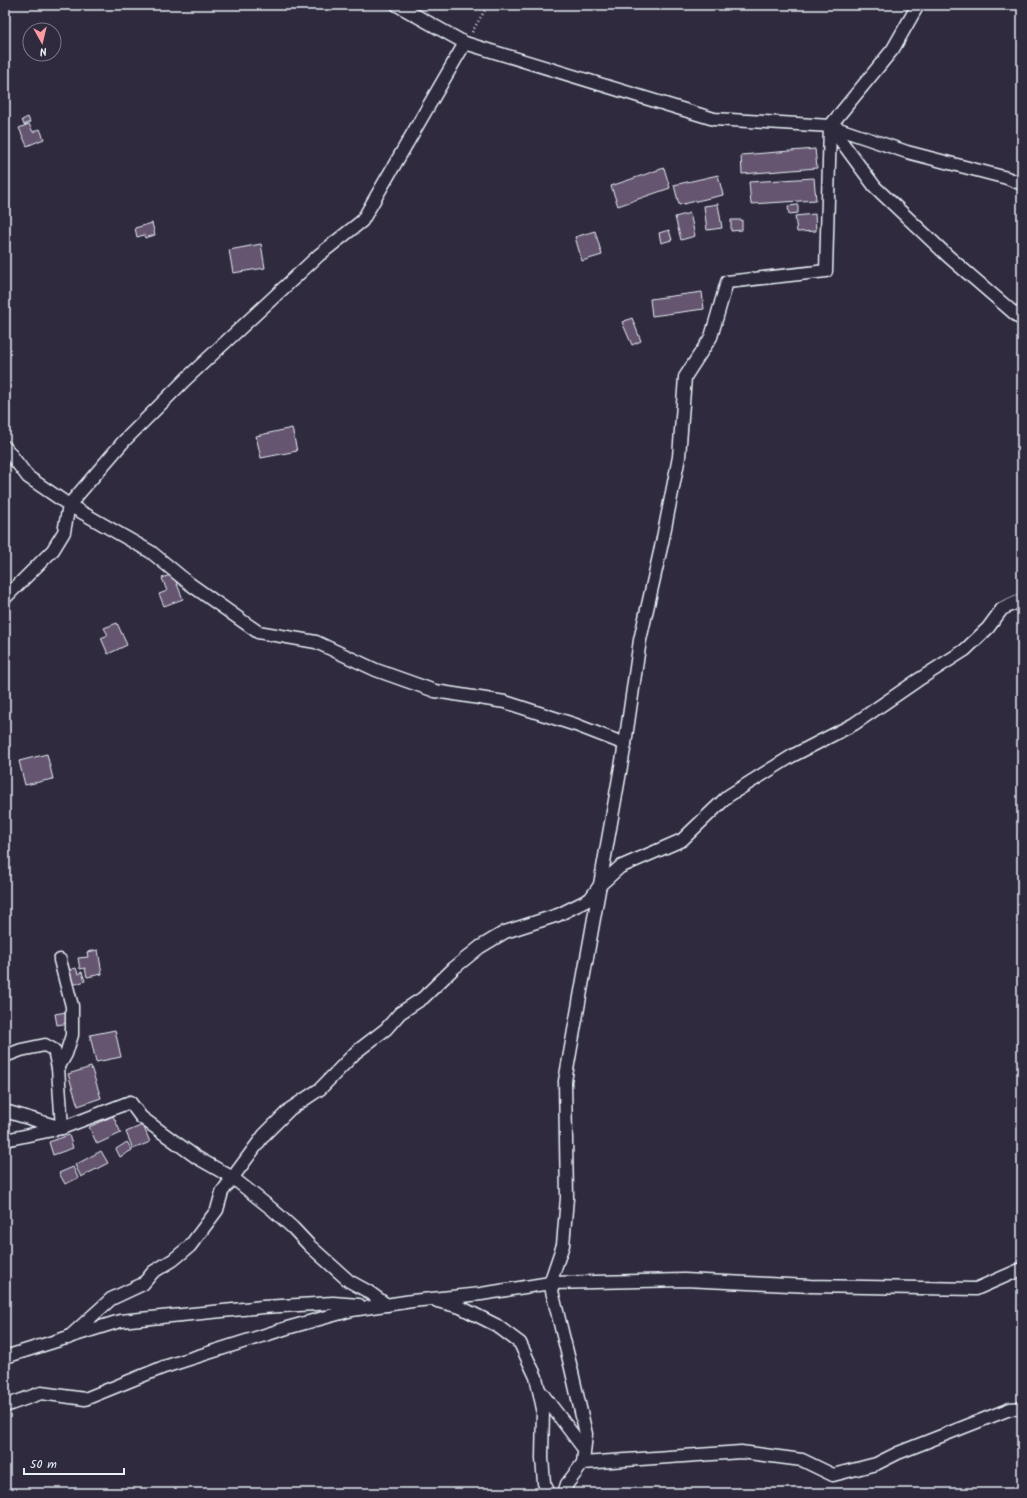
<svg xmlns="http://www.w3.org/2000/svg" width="1027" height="1498" font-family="Kalam,sans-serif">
<rect width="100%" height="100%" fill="#2f2a3d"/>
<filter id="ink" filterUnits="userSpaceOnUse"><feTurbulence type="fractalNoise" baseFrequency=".025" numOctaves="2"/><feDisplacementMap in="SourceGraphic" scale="8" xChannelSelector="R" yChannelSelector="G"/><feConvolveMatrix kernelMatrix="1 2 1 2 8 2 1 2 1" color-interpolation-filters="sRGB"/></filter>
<g filter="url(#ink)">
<g fill="#66556f" stroke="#e8f1f8">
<path d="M 28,117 L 30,122 L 24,125 L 22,120 Z"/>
<path d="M 29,124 L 33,132 L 40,129 L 44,139 L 27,146 L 19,128 Z"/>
<path d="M 815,149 L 817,168 L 742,174 L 741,155 Z"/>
<path d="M 664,168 L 670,188 L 618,206 L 611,186 Z"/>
<path d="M 718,175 L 723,195 L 679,205 L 674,185 Z"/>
<path d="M 814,178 L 816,200 L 751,204 L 749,182 Z"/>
<path d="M 718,204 L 722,228 L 707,230 L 704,206 Z"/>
<path d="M 798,205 L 798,213 L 789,214 L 788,206 Z"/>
<path d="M 690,213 L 695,236 L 681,240 L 675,217 Z"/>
<path d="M 815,214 L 816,231 L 797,232 L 795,216 Z"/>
<path d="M 731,220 L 742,220 L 742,230 L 731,231 Z"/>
<path d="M 152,223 L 155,235 L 145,238 L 144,235 L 137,237 L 135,228 Z"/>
<path d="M 669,230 L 672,240 L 661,243 L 659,233 Z"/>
<path d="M 595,231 L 602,255 L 582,261 L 575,237 Z"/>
<path d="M 261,244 L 265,268 L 233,273 L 229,250 Z"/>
<path d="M 702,292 L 704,309 L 652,316 L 650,299 Z"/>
<path d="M 632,318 L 641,341 L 632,345 L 622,322 Z"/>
<path d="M 292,428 L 297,451 L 261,458 L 256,436 Z"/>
<path d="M 173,574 L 183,599 L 164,606 L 159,594 L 167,591 L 162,578 Z"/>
<path d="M 117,623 L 127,645 L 108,654 L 101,638 L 108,635 L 104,628 Z"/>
<path d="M 47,754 L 53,779 L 25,785 L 19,761 Z"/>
<path d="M 98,950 L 102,974 L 87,977 L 85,968 L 80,969 L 78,958 L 88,957 L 87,952 Z"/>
<path d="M 76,968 L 78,974 L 82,972 L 85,981 L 73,985 L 69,970 Z"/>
<path d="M 66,1012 L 69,1023 L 57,1025 L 55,1014 Z"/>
<path d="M 115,1030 L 121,1057 L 96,1062 L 90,1035 Z"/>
<path d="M 91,1067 L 101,1098 L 78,1106 L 68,1074 Z"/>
<path d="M 113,1116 L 121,1133 L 97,1144 L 89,1127 Z"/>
<path d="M 143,1125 L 150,1142 L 133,1149 L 126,1132 Z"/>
<path d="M 69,1135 L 73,1148 L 53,1155 L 49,1142 Z"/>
<path d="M 127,1142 L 132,1150 L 120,1157 L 116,1149 Z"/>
<path d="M 101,1151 L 108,1163 L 81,1177 L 75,1165 Z"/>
<path d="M 73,1167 L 78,1178 L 65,1184 L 59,1173 Z"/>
</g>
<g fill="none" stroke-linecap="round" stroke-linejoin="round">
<g stroke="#e8f1f8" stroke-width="15">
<g id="minor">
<path d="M 397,5 L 465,43 L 714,119 L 830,126 L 907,152 L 1007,178 L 1022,184"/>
<path d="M 830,126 L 875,187 L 949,257 L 1022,320"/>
<path d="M 5,447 L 28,477 L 69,505 L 151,552 L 190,584 L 258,632 L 316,642 L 376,670 L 435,691 L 505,702 L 576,725 L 625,744"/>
<path d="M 5,598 L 53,550 L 64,532 L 69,505 L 124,441 L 187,378 L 319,255 L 362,221 L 465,43"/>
<path d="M 5,1056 L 21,1050 L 45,1045 L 54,1050 L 58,1068"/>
<path d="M 5,1111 L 62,1128 L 58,1068 L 66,1054 L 72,1035 L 72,1006 L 60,960"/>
<path d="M 5,1140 L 62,1128 L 130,1102 L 141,1117 L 160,1131 L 196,1157 L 233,1178 L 272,1209 L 293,1228 L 310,1246 L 349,1281 L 369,1292 L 387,1305"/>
<path d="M 437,1301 L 460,1307 L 496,1325 L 520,1343 L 536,1377 L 543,1409 L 542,1458 L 544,1483 L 549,1493"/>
<path d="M 68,1338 L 111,1299 L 143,1284 L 153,1272 L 173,1260 L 190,1246 L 217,1210 L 222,1192 L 264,1135 L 290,1109 L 320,1089 L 356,1052 L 386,1029 L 400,1013 L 423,998 L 454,968 L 480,947 L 505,932 L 558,915 L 590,899 L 600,885 L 620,867 L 682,840 L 728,796 L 792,756 L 854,724 L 918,680 L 965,650 L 988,628 L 1002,609 L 1022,600"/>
<path d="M 5,1357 L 120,1321 L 263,1307 L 333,1303 L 359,1305"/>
<path d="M 540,1391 L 584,1449"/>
<path d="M 5,1406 L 41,1393 L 85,1399 L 164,1367 L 287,1328 L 352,1310 L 412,1301 L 481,1294 L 550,1283 L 684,1280 L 810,1286 L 976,1289 L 1022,1269"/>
<path d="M 583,1463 L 586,1434 L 571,1368 L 550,1283 L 563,1245 L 567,1198 L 565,1081 L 625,744 L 640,640 L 662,543 L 679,457 L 685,377 L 711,337 L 727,282 L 826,271 L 830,126 L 893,49 L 918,5"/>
<path d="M 564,1493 L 567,1484 L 583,1463 L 741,1452 L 802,1460 L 833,1475 L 876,1464 L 898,1453 L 1010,1409 L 1022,1408"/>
</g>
</g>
<path stroke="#e8f1f8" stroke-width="2.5" stroke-dasharray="1 3" stroke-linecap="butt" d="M 472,32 L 488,5"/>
<use href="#minor" stroke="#2f2a3d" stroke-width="12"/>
</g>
</g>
<rect width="1027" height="1498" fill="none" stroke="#2f2a3d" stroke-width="20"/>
<rect x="10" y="10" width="1007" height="1478" fill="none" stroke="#e8f1f8" stroke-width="1.5" filter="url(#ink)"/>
<g transform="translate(42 42) rotate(172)"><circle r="19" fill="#2f2a3d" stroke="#797a88"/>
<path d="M0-3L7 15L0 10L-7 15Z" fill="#ff9aa2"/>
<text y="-6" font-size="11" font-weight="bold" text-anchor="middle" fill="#e8f1f8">N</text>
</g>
<path d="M24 1468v6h100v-6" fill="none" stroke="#e8f1f8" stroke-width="2"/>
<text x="30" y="1468" font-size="12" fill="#e8f1f8" stroke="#2f2a3d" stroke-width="3" paint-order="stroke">50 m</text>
</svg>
